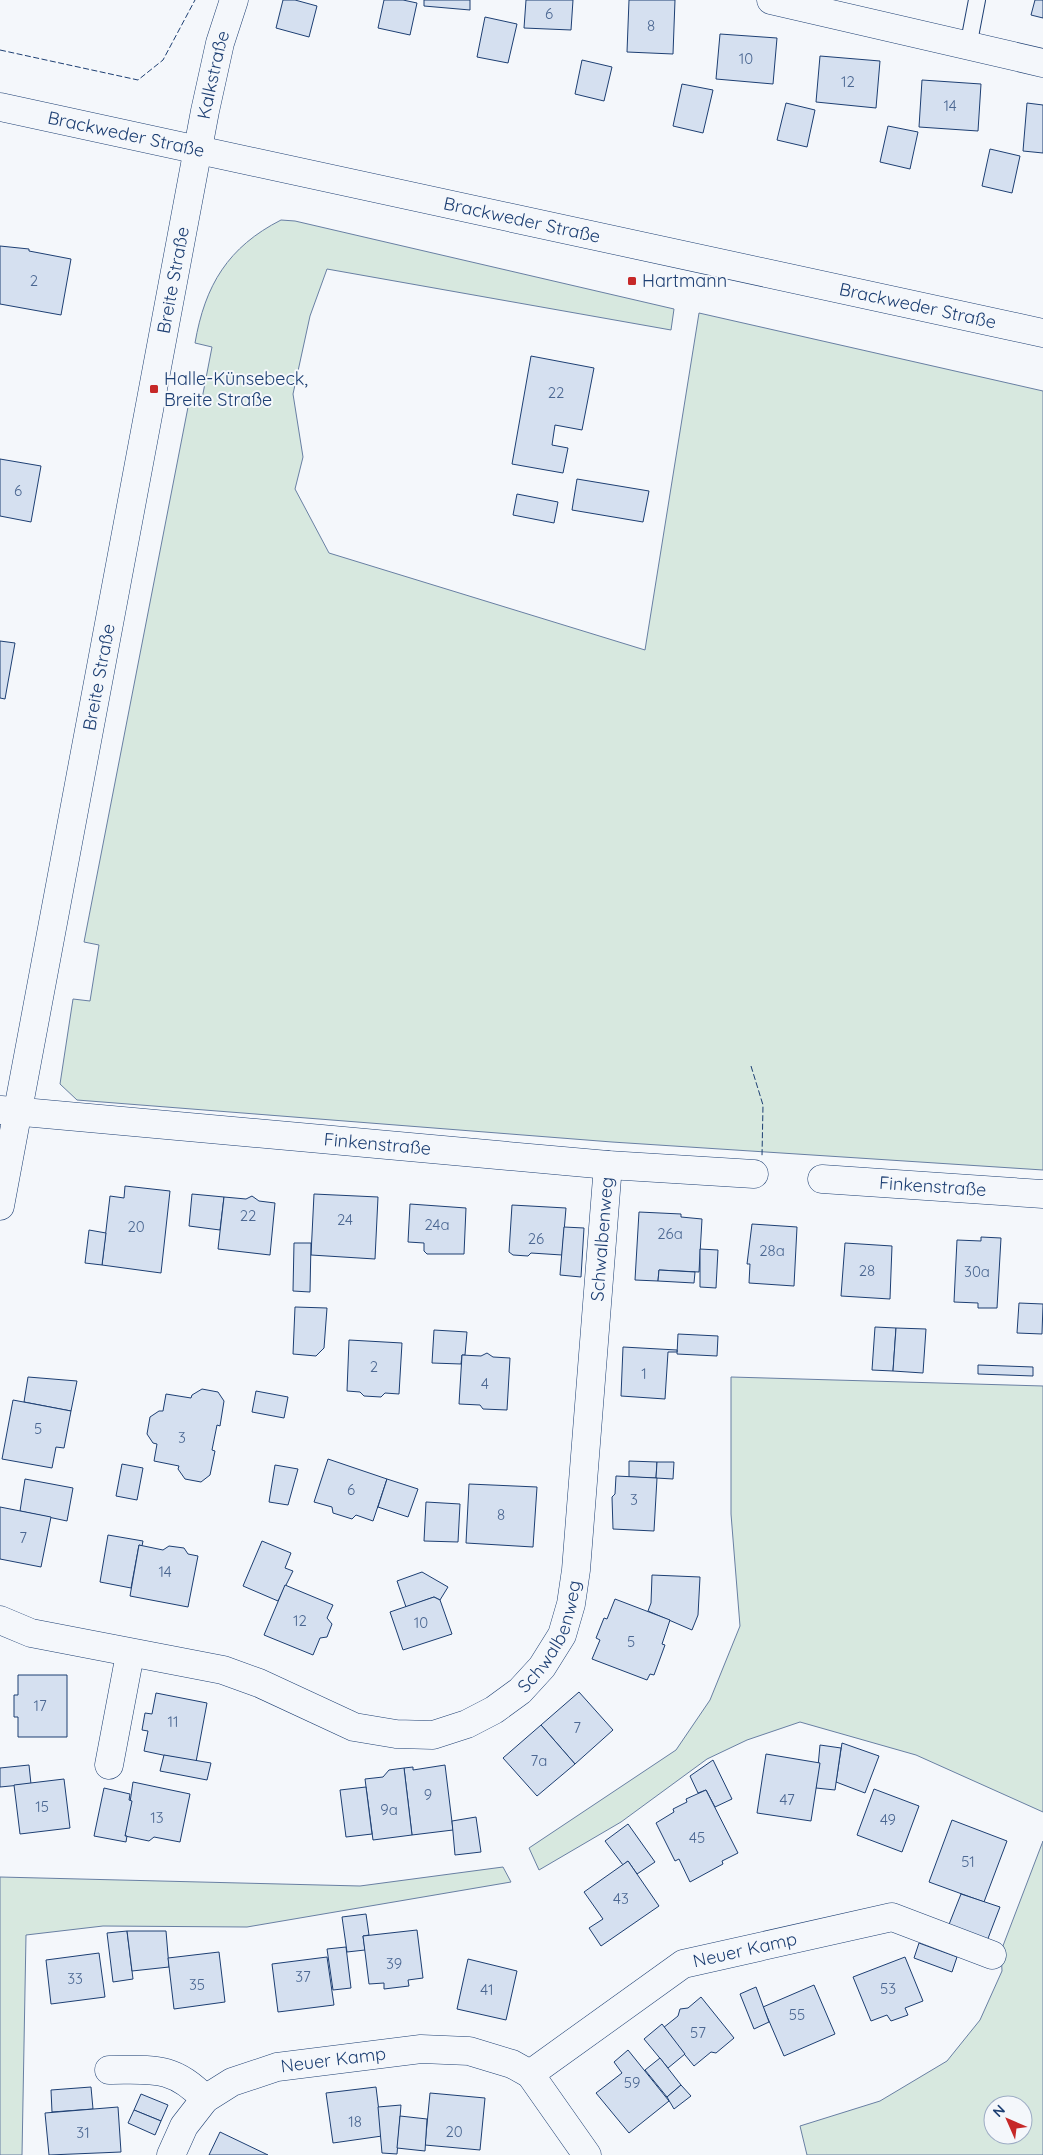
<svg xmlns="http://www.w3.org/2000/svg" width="1043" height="2155" font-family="Quicksand,sans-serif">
<rect width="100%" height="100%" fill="#f4f7fb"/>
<g fill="#d7e8df" stroke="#687fa3" fill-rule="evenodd">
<path d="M 281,220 L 295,221 L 674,309 L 671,330 L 327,269 L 310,316 L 293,394 L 303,457 L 295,489 L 329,553 L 645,650 L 699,313 L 1043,391 L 1043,1170 L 612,1142 L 77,1100 L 60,1084 L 73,999 L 90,1001 L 99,945 L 84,942 L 189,402 L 201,404 L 212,347 L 195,343 C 205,285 228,247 281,220 Z"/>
<path d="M 731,1377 L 1043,1386 L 1043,1812 L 916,1755 L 800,1722 L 747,1740 L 707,1759 L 621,1822 L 539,1870 L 529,1848 L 676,1750 L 710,1700 L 740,1626 L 731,1514 Z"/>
<path d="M 1043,1841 L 1043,2155 L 807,2155 L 800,2126 L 880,2101 L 947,2061 L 980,2020 L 1002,1971 L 1001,1951 ZM 993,2105 L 1023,2105 L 1023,2135 L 993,2135 Z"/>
<path d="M 503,1867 L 511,1882 L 247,1927 L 103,1926 L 26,1935 L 22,2155 L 0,2155 L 0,1877 L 360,1886 Z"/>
</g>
<g fill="#d5e0f0" stroke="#1d3f73">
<path d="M 283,0 L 295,0 L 317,6 L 309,37 L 276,28 Z"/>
<path d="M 384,0 L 403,0 L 417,3 L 410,35 L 378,28 Z"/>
<path d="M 424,0 L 470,0 L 470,10 L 424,6 Z"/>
<path d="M 526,0 L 573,0 L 571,30 L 524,28 Z"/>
<path d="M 629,0 L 675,0 L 673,54 L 627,52 Z"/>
<path d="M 1035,0 L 1043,0 L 1043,18 L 1031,15 Z"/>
<path d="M 485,17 L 517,24 L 508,63 L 477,57 Z"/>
<path d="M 720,34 L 777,38 L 773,84 L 716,79 Z"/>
<path d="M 820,56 L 880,61 L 876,108 L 816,102 Z"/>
<path d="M 582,60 L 612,67 L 604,101 L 575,94 Z"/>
<path d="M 922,80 L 981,84 L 978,131 L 919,127 Z"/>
<path d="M 682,84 L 713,90 L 703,133 L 673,126 Z"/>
<path d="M 786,103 L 815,110 L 807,147 L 777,140 Z"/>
<path d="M 1027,103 L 1043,105 L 1043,153 L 1023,151 Z"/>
<path d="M 888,126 L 918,132 L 910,169 L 880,162 Z"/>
<path d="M 990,149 L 1020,156 L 1012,193 L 982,186 Z"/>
<path d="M 0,246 L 29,249 L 29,251 L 71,259 L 61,315 L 0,304 Z"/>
<path d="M 531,356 L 594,368 L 582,430 L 555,425 L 552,445 L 568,448 L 563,473 L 512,464 Z"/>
<path d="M 0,459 L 41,466 L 31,522 L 0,516 Z"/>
<path d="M 577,479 L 649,491 L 643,522 L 572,510 Z"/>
<path d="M 517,494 L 558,502 L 554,523 L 513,515 Z"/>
<path d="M 0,641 L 15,643 L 5,699 L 0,698 Z"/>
<path d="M 125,1186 L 170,1191 L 161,1273 L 102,1265 L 110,1196 L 124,1198 Z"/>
<path d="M 192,1194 L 224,1197 L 220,1230 L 189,1226 Z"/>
<path d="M 314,1194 L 378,1197 L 375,1259 L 311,1255 Z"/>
<path d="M 252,1196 L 259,1201 L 275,1203 L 270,1255 L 218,1249 L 224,1197 L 246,1199 Z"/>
<path d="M 410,1204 L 466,1208 L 464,1254 L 427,1254 L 424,1251 L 424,1243 L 408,1242 Z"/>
<path d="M 512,1205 L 566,1208 L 562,1255 L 531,1253 L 528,1256 L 513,1255 L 509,1252 Z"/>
<path d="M 639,1212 L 681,1214 L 681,1217 L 702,1219 L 699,1272 L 659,1270 L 658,1281 L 635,1280 Z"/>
<path d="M 752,1224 L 797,1227 L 794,1286 L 749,1283 L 750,1264 L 747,1264 Z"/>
<path d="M 564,1227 L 584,1228 L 581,1277 L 560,1275 Z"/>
<path d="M 89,1230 L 106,1233 L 102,1265 L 85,1263 Z"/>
<path d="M 981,1237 L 1001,1238 L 997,1308 L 978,1308 L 978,1303 L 954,1302 L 957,1240 L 981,1241 Z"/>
<path d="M 294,1243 L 311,1243 L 310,1292 L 293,1291 Z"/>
<path d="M 845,1243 L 892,1246 L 890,1299 L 841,1296 Z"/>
<path d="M 700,1249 L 718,1250 L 716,1288 L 700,1287 Z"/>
<path d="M 659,1270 L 695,1272 L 694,1283 L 658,1281 Z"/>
<path d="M 1019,1303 L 1043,1304 L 1042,1334 L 1017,1333 Z"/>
<path d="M 295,1307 L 327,1308 L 324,1348 L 316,1356 L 293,1354 Z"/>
<path d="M 875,1327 L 896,1328 L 893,1371 L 872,1370 Z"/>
<path d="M 896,1328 L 926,1329 L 923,1373 L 893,1371 Z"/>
<path d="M 434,1330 L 467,1332 L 465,1355 L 462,1355 L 461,1364 L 432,1363 Z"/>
<path d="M 678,1334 L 718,1336 L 717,1356 L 677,1354 Z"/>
<path d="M 349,1340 L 402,1343 L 399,1394 L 385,1393 L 381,1397 L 364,1396 L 360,1392 L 347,1391 Z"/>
<path d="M 623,1347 L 677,1350 L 677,1352 L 668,1352 L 665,1399 L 621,1396 Z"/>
<path d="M 487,1353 L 493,1357 L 510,1358 L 507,1410 L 483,1409 L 480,1405 L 459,1404 L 462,1355 L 481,1356 Z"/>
<path d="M 978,1365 L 1033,1367 L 1033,1376 L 978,1374 Z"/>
<path d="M 28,1377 L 77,1381 L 71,1411 L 24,1402 Z"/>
<path d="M 202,1389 L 218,1392 L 224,1401 L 220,1426 L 217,1425 L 212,1450 L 215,1451 L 210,1475 L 201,1482 L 185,1479 L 178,1469 L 179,1466 L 154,1461 L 157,1444 L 153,1443 L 147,1434 L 150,1417 L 159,1411 L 163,1411 L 166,1394 L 191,1398 L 192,1395 Z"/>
<path d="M 256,1391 L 288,1397 L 284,1418 L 252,1412 Z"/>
<path d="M 13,1400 L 71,1411 L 64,1448 L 56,1447 L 52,1468 L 2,1459 Z"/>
<path d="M 328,1459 L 387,1479 L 373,1521 L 356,1515 L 352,1519 L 333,1513 L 332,1507 L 314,1502 Z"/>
<path d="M 629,1461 L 657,1462 L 656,1478 L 629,1477 Z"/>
<path d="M 657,1462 L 674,1462 L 673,1479 L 656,1478 Z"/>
<path d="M 122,1464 L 143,1468 L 137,1500 L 116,1496 Z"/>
<path d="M 275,1465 L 298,1469 L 288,1505 L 269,1502 Z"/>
<path d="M 616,1476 L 657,1478 L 654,1531 L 613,1529 L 612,1497 L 615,1494 Z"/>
<path d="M 25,1479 L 73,1488 L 67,1521 L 20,1511 Z"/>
<path d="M 387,1479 L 418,1489 L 408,1517 L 378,1507 Z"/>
<path d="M 469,1484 L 537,1487 L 533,1547 L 466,1543 Z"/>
<path d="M 426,1502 L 460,1504 L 458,1542 L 424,1541 Z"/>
<path d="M 0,1507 L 51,1517 L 41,1567 L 0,1559 Z"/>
<path d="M 108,1535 L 143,1541 L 142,1546 L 139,1545 L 131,1588 L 100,1582 Z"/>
<path d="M 262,1541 L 291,1553 L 285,1568 L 293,1571 L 278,1601 L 243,1586 Z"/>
<path d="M 139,1545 L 163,1550 L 169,1546 L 184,1548 L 188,1554 L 198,1556 L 188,1607 L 130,1596 Z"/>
<path d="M 422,1572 L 448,1587 L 440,1600 L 434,1597 L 406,1607 L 397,1581 Z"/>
<path d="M 652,1575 L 700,1577 L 698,1615 L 692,1630 L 648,1611 L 651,1603 Z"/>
<path d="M 285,1585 L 333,1605 L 327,1618 L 332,1624 L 327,1637 L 320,1638 L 313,1655 L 264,1635 Z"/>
<path d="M 434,1597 L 440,1600 L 452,1634 L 403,1650 L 390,1612 Z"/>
<path d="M 615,1599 L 670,1620 L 662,1644 L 665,1645 L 654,1675 L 650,1674 L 647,1680 L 592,1659 L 600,1640 L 596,1638 L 604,1618 L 607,1619 Z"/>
<path d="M 18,1675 L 67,1675 L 67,1737 L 18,1737 L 18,1717 L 14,1717 L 14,1695 L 18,1695 Z"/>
<path d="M 579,1692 L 613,1730 L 575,1764 L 541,1725 Z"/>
<path d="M 156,1693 L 207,1703 L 196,1762 L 144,1751 L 148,1731 L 142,1730 L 145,1713 L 152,1714 Z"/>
<path d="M 541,1725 L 575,1764 L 537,1796 L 503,1758 Z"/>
<path d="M 842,1743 L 879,1756 L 865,1793 L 836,1782 Z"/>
<path d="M 820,1745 L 841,1748 L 835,1790 L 816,1788 Z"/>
<path d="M 766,1754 L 820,1763 L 811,1821 L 757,1813 Z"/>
<path d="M 164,1755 L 211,1763 L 207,1780 L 160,1771 Z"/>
<path d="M 713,1760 L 732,1799 L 715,1807 L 706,1790 L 698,1793 L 690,1776 Z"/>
<path d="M 29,1765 L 31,1784 L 0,1787 L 0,1768 Z"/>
<path d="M 445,1765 L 453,1830 L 412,1835 L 404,1768 L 413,1767 L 413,1770 Z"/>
<path d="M 404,1768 L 412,1835 L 373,1840 L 365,1779 L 383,1777 L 389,1770 Z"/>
<path d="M 64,1779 L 70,1828 L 20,1834 L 14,1785 Z"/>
<path d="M 133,1782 L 190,1794 L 180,1842 L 154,1837 L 149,1841 L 125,1836 Z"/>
<path d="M 366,1787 L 372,1834 L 346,1837 L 340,1790 Z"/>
<path d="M 104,1788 L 130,1794 L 129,1800 L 132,1801 L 125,1836 L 127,1836 L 126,1842 L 94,1836 Z"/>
<path d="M 874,1789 L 919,1806 L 902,1852 L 857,1835 Z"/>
<path d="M 706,1790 L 738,1853 L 722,1861 L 723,1864 L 690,1882 L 679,1859 L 675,1861 L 656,1823 L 674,1812 L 673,1809 L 687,1802 L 686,1799 Z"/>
<path d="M 476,1817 L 481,1852 L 455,1855 L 452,1821 Z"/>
<path d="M 952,1820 L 1007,1841 L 984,1902 L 929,1882 Z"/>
<path d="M 628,1824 L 655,1862 L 637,1874 L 628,1861 L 623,1865 L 605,1841 Z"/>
<path d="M 628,1861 L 659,1906 L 601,1946 L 589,1928 L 603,1919 L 584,1892 Z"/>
<path d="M 961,1894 L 1000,1907 L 987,1941 L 948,1927 Z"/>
<path d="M 366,1914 L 369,1935 L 363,1936 L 365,1950 L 347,1952 L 342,1917 Z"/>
<path d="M 417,1930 L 423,1978 L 408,1980 L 409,1986 L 384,1989 L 384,1983 L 369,1984 L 363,1936 Z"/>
<path d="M 127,1931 L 133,1979 L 113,1982 L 107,1933 Z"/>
<path d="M 127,1931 L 166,1931 L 169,1967 L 132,1971 Z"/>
<path d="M 919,1943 L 957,1957 L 952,1972 L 914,1958 Z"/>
<path d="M 346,1947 L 351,1988 L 333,1990 L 327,1949 Z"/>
<path d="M 219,1952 L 225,2002 L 174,2009 L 168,1958 Z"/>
<path d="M 99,1953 L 105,1997 L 51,2004 L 46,1960 Z"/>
<path d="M 327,1957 L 334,2005 L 278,2012 L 272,1964 Z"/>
<path d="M 905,1957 L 923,2001 L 905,2008 L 908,2015 L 891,2021 L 887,2015 L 871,2021 L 853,1977 Z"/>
<path d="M 468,1959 L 517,1971 L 506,2020 L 457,2009 Z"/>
<path d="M 814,1985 L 835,2034 L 784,2056 L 763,2007 Z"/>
<path d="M 756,1987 L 769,2022 L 754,2029 L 740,1994 Z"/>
<path d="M 701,1997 L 734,2038 L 716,2053 L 711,2052 L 694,2066 L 663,2028 L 678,2016 L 680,2009 L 688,2008 Z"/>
<path d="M 662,2024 L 685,2054 L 668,2068 L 644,2039 Z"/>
<path d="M 628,2050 L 669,2101 L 629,2133 L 596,2093 L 622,2073 L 614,2062 Z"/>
<path d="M 660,2058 L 681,2085 L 667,2097 L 645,2070 Z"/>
<path d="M 681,2085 L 691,2096 L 674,2109 L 667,2097 Z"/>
<path d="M 91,2087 L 93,2109 L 52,2112 L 51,2090 Z"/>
<path d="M 376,2087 L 382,2136 L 333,2143 L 326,2093 Z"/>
<path d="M 430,2093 L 485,2098 L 480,2150 L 425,2145 Z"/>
<path d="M 141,2094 L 168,2105 L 161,2121 L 134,2110 Z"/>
<path d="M 401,2105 L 397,2154 L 382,2153 L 378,2107 Z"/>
<path d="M 118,2107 L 121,2152 L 49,2155 L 45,2113 Z"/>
<path d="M 134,2110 L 161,2121 L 155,2135 L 128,2123 Z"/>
<path d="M 400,2116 L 427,2119 L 425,2151 L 397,2148 Z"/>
<path d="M 220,2132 L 268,2155 L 209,2155 Z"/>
</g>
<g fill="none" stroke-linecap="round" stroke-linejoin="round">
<g stroke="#1d3f73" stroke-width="18">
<path id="lane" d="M 968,47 L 977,0"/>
</g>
<g stroke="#1d3f73" stroke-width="29">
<g id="street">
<path d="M 771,0 L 1043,63"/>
<path id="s1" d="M 1,1110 L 608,1165 L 754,1174"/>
<path id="s2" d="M 822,1179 L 1043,1194"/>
<path id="s3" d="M 0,1206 L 205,111 L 220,43 L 234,0"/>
<path id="s4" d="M 0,1620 L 31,1633 L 223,1670 L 259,1683 L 354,1727 L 396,1734 L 433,1735 L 467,1724 L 494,1710 L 520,1691 L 542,1667 L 562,1635 L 571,1604 L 576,1570 L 608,1165"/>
<path d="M 109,1765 L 130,1654"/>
<path d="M 109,2070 C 152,2070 173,2065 205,2099"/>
<path id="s5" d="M 530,2074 L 683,1964 L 892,1917 L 992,1955"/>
<path id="s6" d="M 171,2155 L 184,2126 L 205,2099 L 232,2082 L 277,2067 L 421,2049 L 469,2051 L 512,2064 L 530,2074 L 587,2155"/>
</g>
</g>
<g stroke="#1d3f73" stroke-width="29">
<g id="secondary">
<path id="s7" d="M 0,107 L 1043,333"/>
</g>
</g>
<use href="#lane" stroke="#f4f7fb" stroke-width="16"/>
<use href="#street" stroke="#f4f7fb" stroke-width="28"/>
<use href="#secondary" stroke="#f4f7fb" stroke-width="28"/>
<g stroke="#1d3f73" stroke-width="1" stroke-dasharray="6 2.5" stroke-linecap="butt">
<path d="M 0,50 L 138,80 L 163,60 L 195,0"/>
<path d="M 751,1066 L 763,1105 L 762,1156"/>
</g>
</g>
<g fill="#c62828" stroke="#f4f7fb" stroke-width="2">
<rect x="627" y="276" width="10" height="10" rx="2.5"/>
<rect x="149" y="384" width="10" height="10" rx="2.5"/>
</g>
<g text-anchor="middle" stroke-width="4" stroke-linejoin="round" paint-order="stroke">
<g font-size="15" fill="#4b6792">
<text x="549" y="19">6</text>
<text x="651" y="31">8</text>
<text x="746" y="64">10</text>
<text x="848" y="87">12</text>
<text x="950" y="111">14</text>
<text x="34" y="286">2</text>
<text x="556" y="398">22</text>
<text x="18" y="496">6</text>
<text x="248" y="1221">22</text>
<text x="345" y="1225">24</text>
<text x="437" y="1230">24a</text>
<text x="136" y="1232">20</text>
<text x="670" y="1239">26a</text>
<text x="536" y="1244">26</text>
<text x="772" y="1256">28a</text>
<text x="867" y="1276">28</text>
<text x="977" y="1277">30a</text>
<text x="374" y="1372">2</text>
<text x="644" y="1379">1</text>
<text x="485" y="1389">4</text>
<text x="38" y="1434">5</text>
<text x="182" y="1443">3</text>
<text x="351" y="1495">6</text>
<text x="634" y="1505">3</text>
<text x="501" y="1520">8</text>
<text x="23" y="1543">7</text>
<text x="165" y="1577">14</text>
<text x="300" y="1626">12</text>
<text x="421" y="1628">10</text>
<text x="631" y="1647">5</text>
<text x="40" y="1711">17</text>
<text x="173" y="1727">11</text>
<text x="577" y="1733">7</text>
<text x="539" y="1766">7a</text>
<text x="428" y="1800">9</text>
<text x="787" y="1805">47</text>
<text x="42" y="1812">15</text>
<text x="389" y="1815">9a</text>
<text x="157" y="1823">13</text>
<text x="888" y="1825">49</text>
<text x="697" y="1843">45</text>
<text x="968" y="1867">51</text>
<text x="621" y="1904">43</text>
<text x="394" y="1969">39</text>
<text x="303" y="1982">37</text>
<text x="75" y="1984">33</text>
<text x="197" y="1990">35</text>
<text x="888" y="1994">53</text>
<text x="487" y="1995">41</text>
<text x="797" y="2020">55</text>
<text x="698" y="2038">57</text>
<text x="632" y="2088">59</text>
<text x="355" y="2127">18</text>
<text x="454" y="2137">20</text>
<text x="83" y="2138">31</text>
</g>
<g font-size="18" fill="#1d3f73" stroke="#f4f7fb">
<text dy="6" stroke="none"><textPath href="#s3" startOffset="1151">Kalkstraße</textPath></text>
<text dy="6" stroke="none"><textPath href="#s7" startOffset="129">Brackweder Straße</textPath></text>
<text dy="6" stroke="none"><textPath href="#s7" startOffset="534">Brackweder Straße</textPath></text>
<text dy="6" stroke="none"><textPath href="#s3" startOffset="942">Breite Straße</textPath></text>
<text dy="6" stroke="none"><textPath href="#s7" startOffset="939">Brackweder Straße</textPath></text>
<text dy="6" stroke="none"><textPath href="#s3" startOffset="538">Breite Straße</textPath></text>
<text dy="6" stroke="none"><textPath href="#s1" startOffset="378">Finkenstraße</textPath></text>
<text dy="6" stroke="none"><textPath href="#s2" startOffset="111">Finkenstraße</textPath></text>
<text dy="6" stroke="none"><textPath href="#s4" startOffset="1019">Schwalbenweg</textPath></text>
<text dy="6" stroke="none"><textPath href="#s4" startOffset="614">Schwalbenweg</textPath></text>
<text dy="6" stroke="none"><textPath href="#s5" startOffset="252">Neuer Kamp</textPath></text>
<text dy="6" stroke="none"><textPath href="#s6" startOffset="202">Neuer Kamp</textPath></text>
</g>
<g font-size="18" fill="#1d3f73" stroke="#f4f7fb" text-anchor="start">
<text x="642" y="287">Hartmann</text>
<text x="164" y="385">Halle-Künsebeck,<tspan x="164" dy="21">Breite Straße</tspan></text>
</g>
</g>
<g transform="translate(1008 2120) rotate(315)"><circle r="24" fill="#f4f7fb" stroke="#9eadc5"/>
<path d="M0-4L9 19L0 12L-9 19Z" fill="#c62828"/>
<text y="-8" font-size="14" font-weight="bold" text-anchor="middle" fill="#1d3f73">N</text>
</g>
</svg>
